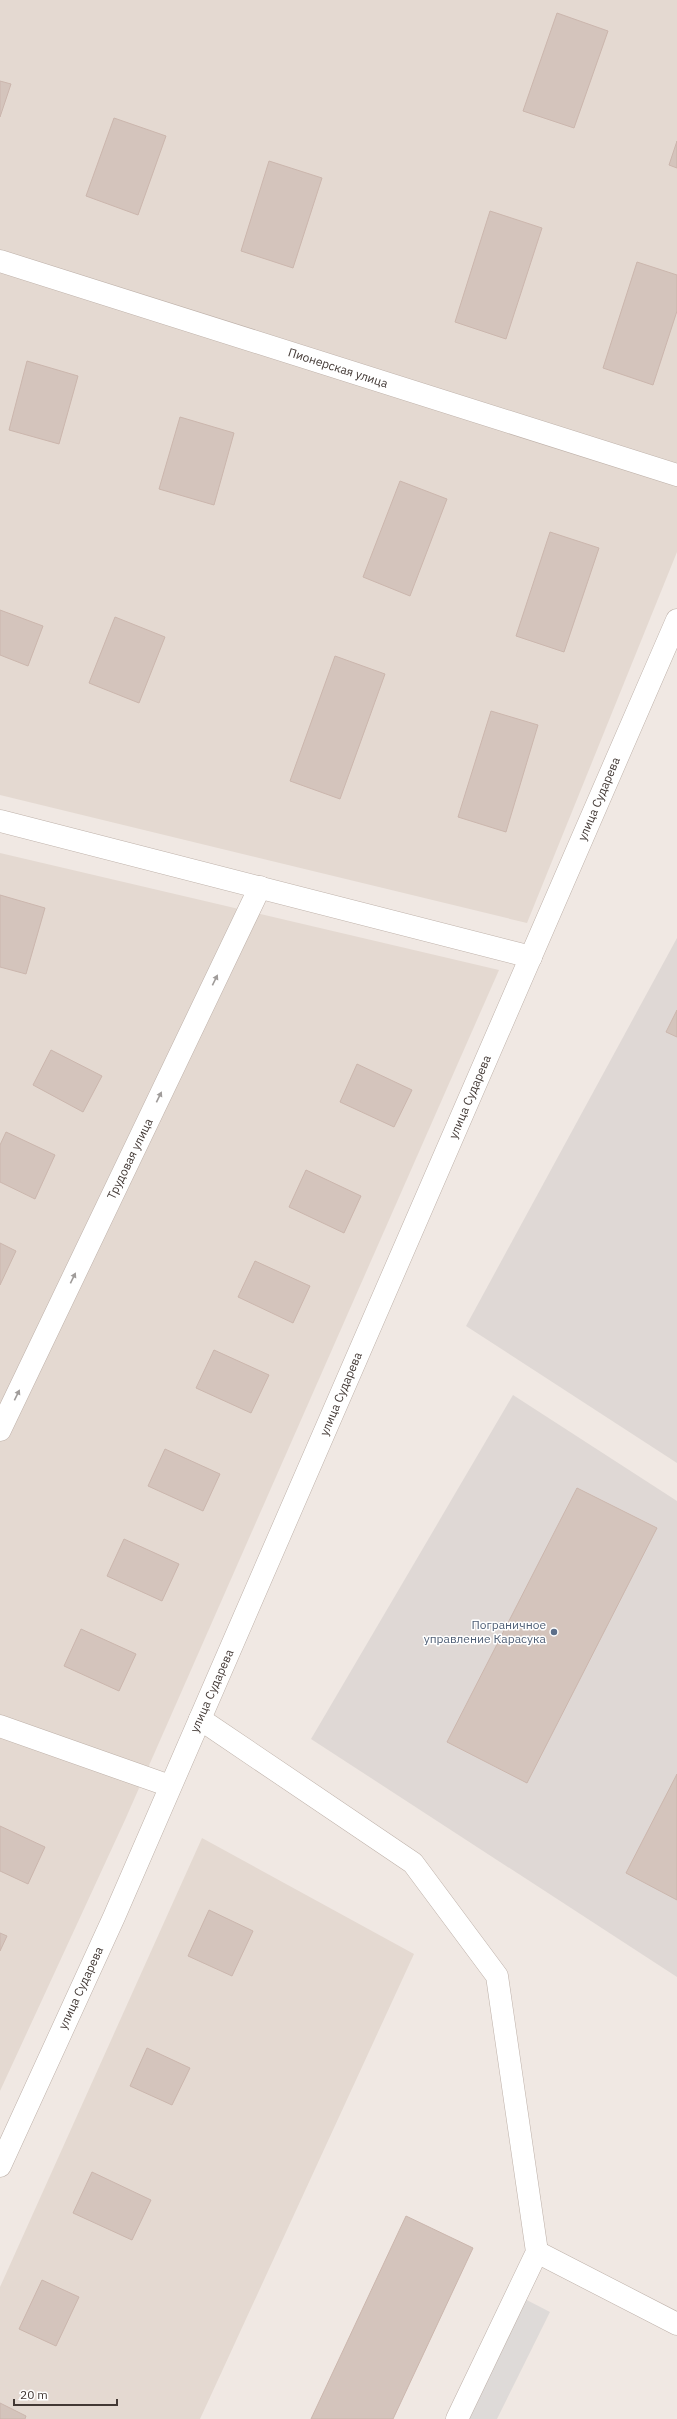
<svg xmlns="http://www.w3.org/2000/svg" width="677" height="2419" font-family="'IBM Plex Sans',sans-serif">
<rect width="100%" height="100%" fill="#f0e8e3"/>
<g fill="#e4d9d1">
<path d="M 0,0 L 677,0 L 677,552 L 527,923 L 0,795 Z"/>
<path d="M 0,853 L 499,970 L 125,1820 L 0,2091 Z"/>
<path d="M 202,1838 L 414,1954 L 200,2419 L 0,2419 L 0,2287 Z"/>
</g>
<g fill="#dfd8d5">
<path d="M 677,938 L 677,1463 L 466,1326 Z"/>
<path d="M 513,1395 L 677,1501 L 677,1977 L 311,1739 Z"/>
</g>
<path fill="#dedad8" d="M 517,2295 L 550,2312 L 497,2419 L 457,2419 Z"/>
<g fill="#d4c4bc" stroke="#cbb6ad">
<path d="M 557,13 L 608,31 L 574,128 L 523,111 Z"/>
<path d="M 0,81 L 11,84 L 0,117 Z"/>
<path d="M 114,118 L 166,136 L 138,215 L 86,196 Z"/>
<path d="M 677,141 L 677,168 L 669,165 Z"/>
<path d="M 269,161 L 322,178 L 293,268 L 241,251 Z"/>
<path d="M 490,211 L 542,228 L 506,339 L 455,322 Z"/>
<path d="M 637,262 L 677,275 L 677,311 L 653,385 L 603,368 Z"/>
<path d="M 27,361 L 78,376 L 59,444 L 9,430 Z"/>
<path d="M 180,417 L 234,433 L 214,505 L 159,489 Z"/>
<path d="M 400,481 L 447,499 L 410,596 L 363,577 Z"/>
<path d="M 550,532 L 599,548 L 564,652 L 516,636 Z"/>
<path d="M 0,610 L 43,626 L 28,666 L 0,655 Z"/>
<path d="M 115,617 L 165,637 L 139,703 L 89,683 Z"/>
<path d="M 335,656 L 385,674 L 340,799 L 290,781 Z"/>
<path d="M 491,711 L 538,725 L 506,832 L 458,817 Z"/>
<path d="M 0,895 L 45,908 L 26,974 L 0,967 Z"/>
<path d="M 677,1010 L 677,1037 L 666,1032 Z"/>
<path d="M 51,1050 L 102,1076 L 83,1112 L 33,1085 Z"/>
<path d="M 357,1064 L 412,1090 L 394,1127 L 340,1102 Z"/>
<path d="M 6,1132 L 55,1155 L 35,1199 L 0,1182 L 0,1145 Z"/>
<path d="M 306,1170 L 361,1196 L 344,1233 L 289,1207 Z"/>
<path d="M 0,1243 L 16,1251 L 0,1285 Z"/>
<path d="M 255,1261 L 310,1286 L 293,1323 L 238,1297 Z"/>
<path d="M 214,1350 L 269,1375 L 251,1413 L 196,1388 Z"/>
<path d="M 165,1449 L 220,1474 L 203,1511 L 148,1486 Z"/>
<path d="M 577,1488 L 657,1528 L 527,1783 L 447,1742 Z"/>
<path d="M 124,1539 L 179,1564 L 162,1601 L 107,1576 Z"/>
<path d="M 81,1629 L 136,1654 L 119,1691 L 64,1666 Z"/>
<path d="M 677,1774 L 677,1900 L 626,1873 Z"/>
<path d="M 0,1826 L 45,1847 L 28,1884 L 0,1871 Z"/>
<path d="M 209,1910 L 253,1931 L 232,1976 L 188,1956 Z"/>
<path d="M 0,1933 L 7,1936 L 0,1951 Z"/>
<path d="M 147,2048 L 190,2068 L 172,2105 L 130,2086 Z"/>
<path d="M 92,2172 L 151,2200 L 132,2240 L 73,2213 Z"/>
<path d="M 406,2216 L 473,2248 L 393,2419 L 311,2419 Z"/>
<path d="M 42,2280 L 79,2297 L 56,2346 L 19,2329 Z"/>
<path d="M 0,2403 L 26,2416 L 25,2419 L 0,2419 Z"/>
</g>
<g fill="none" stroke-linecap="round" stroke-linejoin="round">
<g stroke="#beb1a9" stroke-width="23">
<g id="minor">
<path d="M 0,261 L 677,475"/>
<path d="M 0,821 L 531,957"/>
<path d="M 0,1430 L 260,887"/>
<path d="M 200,1719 L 413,1863 L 497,1976 L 537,2252 L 457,2419"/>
<path d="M 0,1726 L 170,1786"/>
<path d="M 0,2166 L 114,1917 L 677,620"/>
<path d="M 537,2252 L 677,2324"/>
</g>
</g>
<use href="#minor" stroke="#fff" stroke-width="22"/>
</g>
<defs><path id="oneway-solid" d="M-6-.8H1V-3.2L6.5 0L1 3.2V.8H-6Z"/></defs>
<g fill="#a09c9a">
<use href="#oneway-solid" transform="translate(215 980) rotate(-64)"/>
<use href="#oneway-solid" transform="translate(159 1097) rotate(-64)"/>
<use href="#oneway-solid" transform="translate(73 1278) rotate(-64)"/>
<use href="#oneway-solid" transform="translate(17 1395) rotate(-64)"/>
</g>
<circle fill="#5c6f8a" stroke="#fff" stroke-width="1.5" cx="554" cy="1632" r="4"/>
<g text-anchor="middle" stroke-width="3" stroke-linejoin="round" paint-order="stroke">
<g font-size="12" fill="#423834" stroke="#fff">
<text transform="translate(338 368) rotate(18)" y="4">Пионерская улица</text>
<text transform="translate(599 799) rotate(-67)" y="4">улица Сударева</text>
<text transform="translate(470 1097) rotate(-67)" y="4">улица Сударева</text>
<text transform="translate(130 1159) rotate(-64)" y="4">Трудовая улица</text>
<text transform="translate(341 1394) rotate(-67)" y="4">улица Сударева</text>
<text transform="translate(212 1691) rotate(-66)" y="4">улица Сударева</text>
<text transform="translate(81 1988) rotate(-65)" y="4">улица Сударева</text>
</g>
<g font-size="12" fill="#4e5e75" stroke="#fff" text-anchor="end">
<text x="546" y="1629">Пограничное<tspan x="546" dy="14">управление Карасука</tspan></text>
</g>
</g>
<path d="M14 2399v6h103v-6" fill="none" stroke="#423834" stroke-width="2"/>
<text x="20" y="2399" font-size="12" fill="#423834" stroke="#ffffff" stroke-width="3" paint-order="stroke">20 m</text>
</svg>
